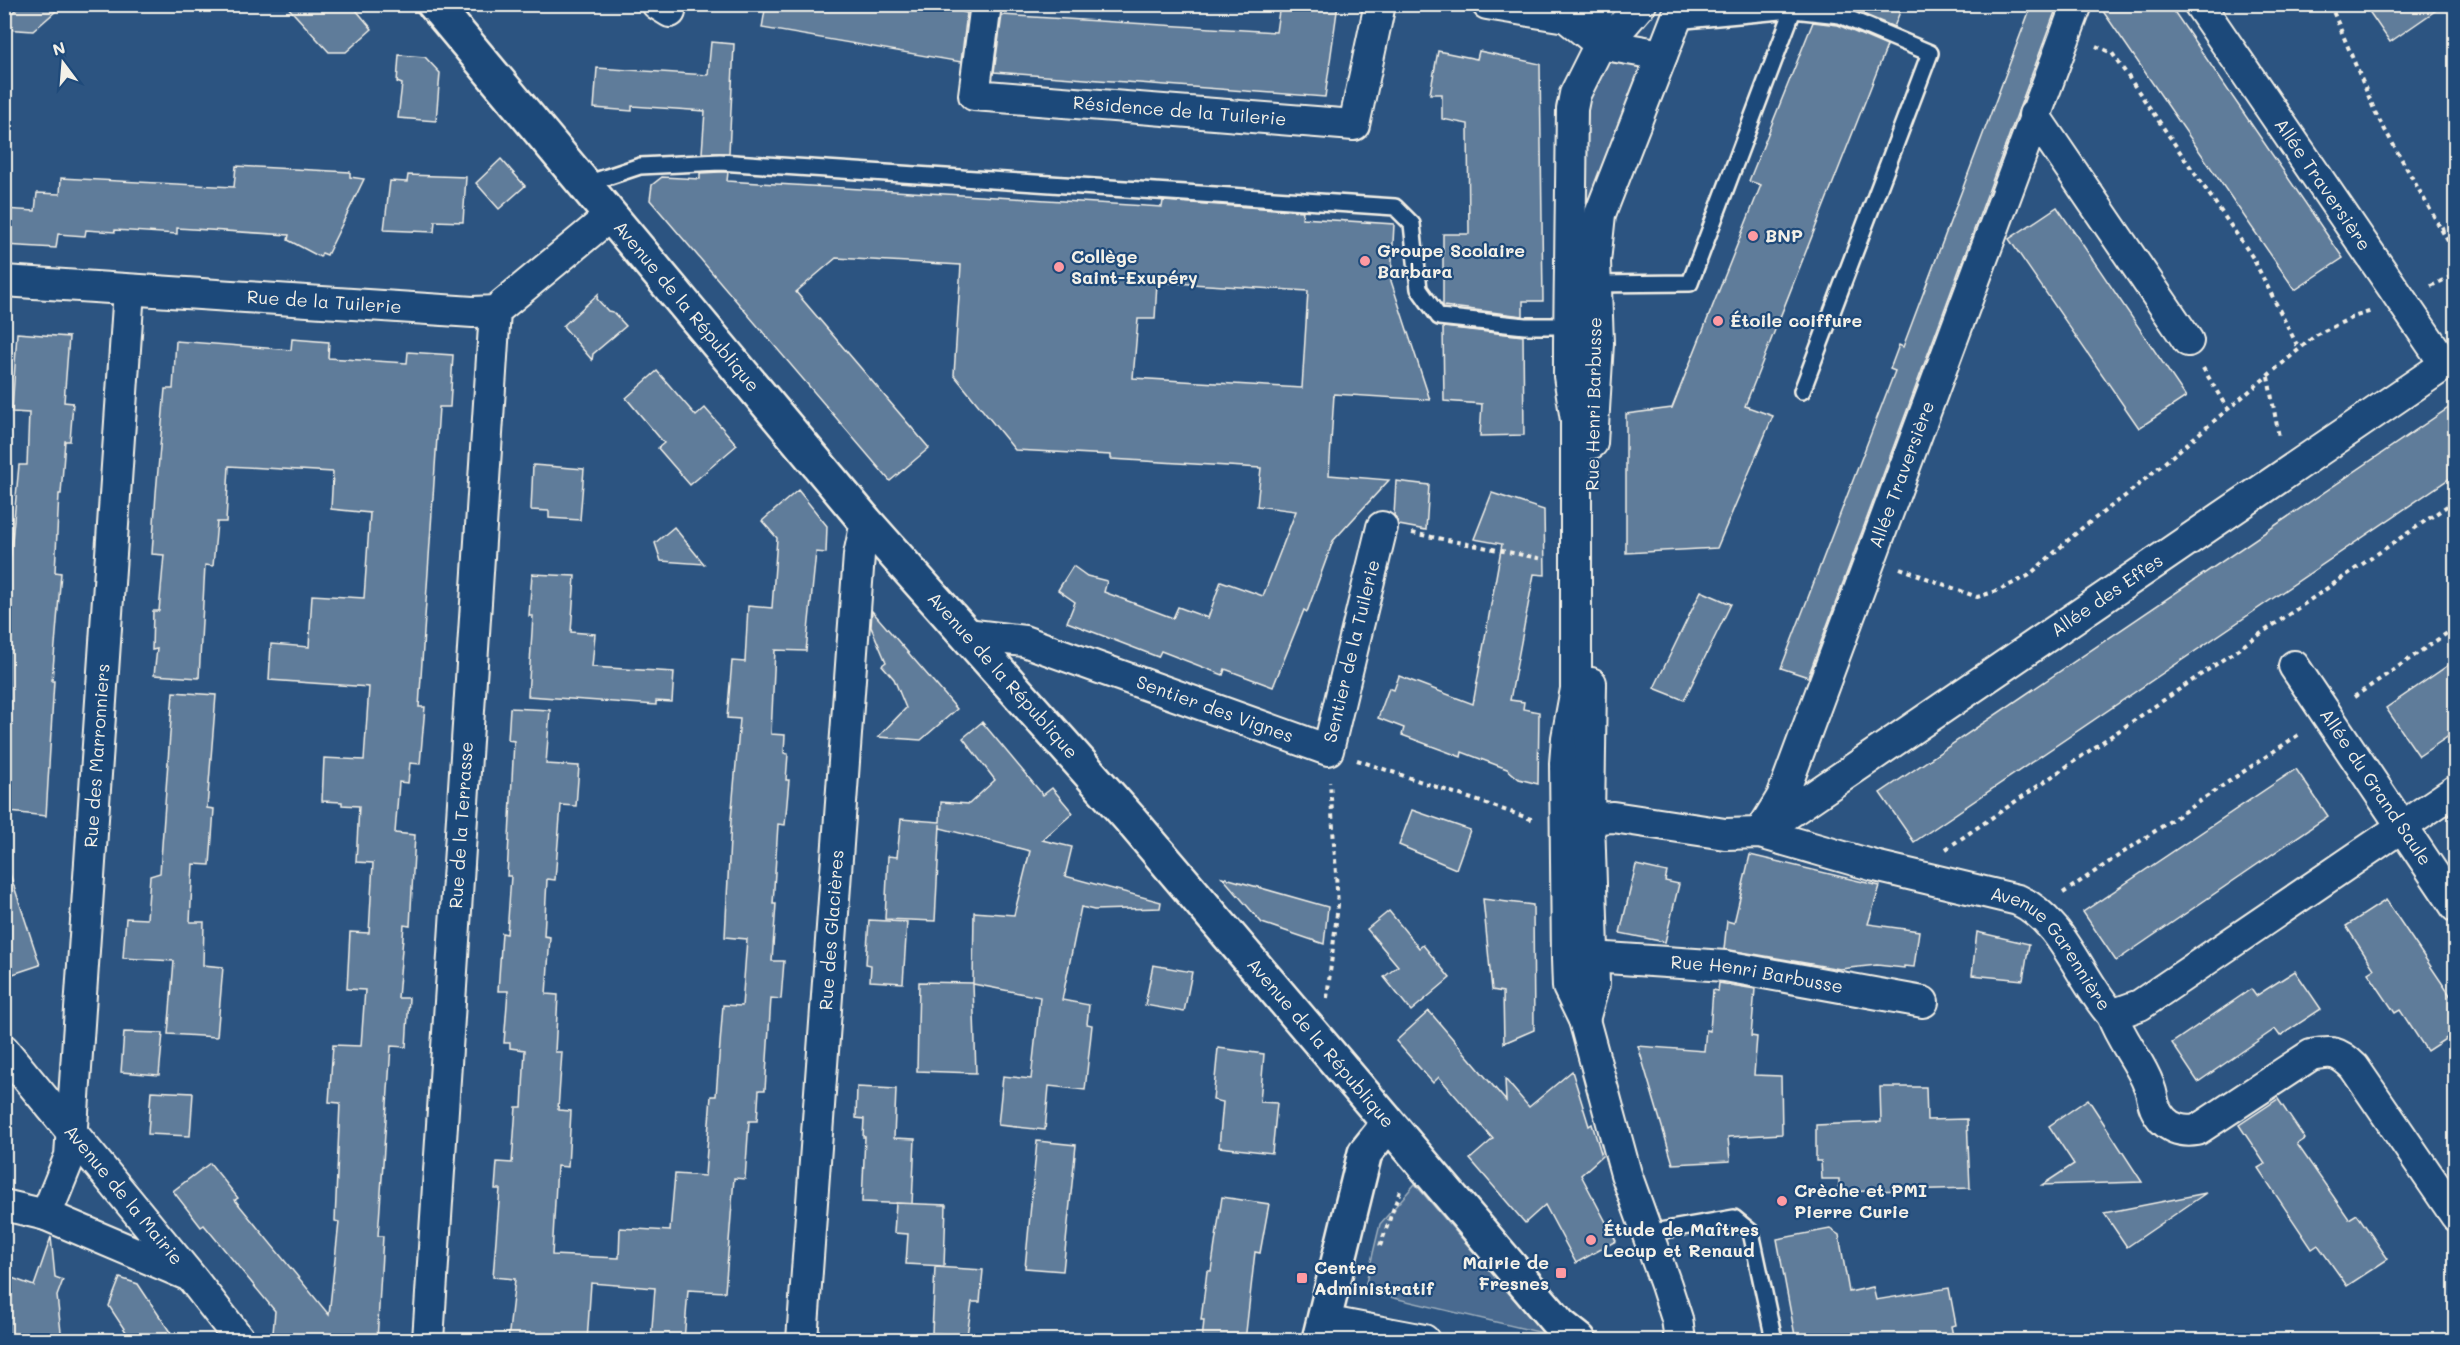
<svg xmlns="http://www.w3.org/2000/svg" width="2460" height="1345" font-family="Mali,sans-serif">
<rect width="100%" height="100%" fill="#2c5481"/>
<filter id="ink" filterUnits="userSpaceOnUse"><feTurbulence type="fractalNoise" baseFrequency=".0167" numOctaves="2"/><feDisplacementMap in="SourceGraphic" scale="12" xChannelSelector="R" yChannelSelector="G"/><feConvolveMatrix kernelMatrix="1 2 1 2 8 2 1 2 1" color-interpolation-filters="sRGB"/></filter>
<g filter="url(#ink)">
<g fill="#496b90" stroke="#9eaebc" stroke-width="1.5">
<path d="M 1611,56 L 1643,64 L 1588,219 C 1577,178 1574,127 1590,87 C 1594,76 1604,66 1611,56 Z"/>
<path d="M 1415,1184 L 1543,1333 L 1364,1291 L 1380,1224 Z"/>
</g>
<g fill="#5e7b9a" stroke="#f4f1e8" stroke-width="1.5" fill-rule="evenodd">
<path d="M 22,4 L 64,4 L 33,31 L 4,29 L 4,20 Z"/>
<path d="M 285,4 L 351,4 L 372,29 L 346,52 L 329,52 Z"/>
<path d="M 766,4 L 965,4 L 963,12 L 967,13 L 961,62 L 762,28 Z"/>
<path d="M 1280,4 L 1338,4 L 1325,97 L 994,72 L 1002,15 L 1276,32 Z"/>
<path d="M 1833,4 L 1903,4 L 1894,27 L 1844,6 Z"/>
<path d="M 2032,4 L 2058,4 L 1808,677 L 1781,668 L 1895,371 L 1890,369 L 1899,345 L 1903,347 Z"/>
<path d="M 2098,4 L 2169,4 L 2343,258 L 2295,290 Z"/>
<path d="M 2364,4 L 2445,4 L 2390,42 Z"/>
<path d="M 1813,22 L 1838,25 L 1887,46 L 1745,406 L 1773,416 L 1717,548 L 1626,553 L 1626,414 L 1672,408 L 1761,185 L 1749,181 Z"/>
<path d="M 711,42 L 734,44 L 729,153 L 702,153 L 705,111 L 632,106 L 632,111 L 594,108 L 597,68 L 708,75 Z"/>
<path d="M 1438,51 L 1477,59 L 1479,51 L 1540,64 L 1543,301 L 1523,301 L 1523,316 L 1443,306 L 1443,234 L 1469,234 L 1468,124 L 1442,119 L 1442,94 L 1430,94 Z"/>
<path d="M 399,55 L 425,57 L 440,73 L 436,121 L 398,118 L 402,84 L 397,82 Z"/>
<path d="M 501,159 L 525,186 L 499,209 L 476,183 Z"/>
<path d="M 236,166 L 350,172 L 350,177 L 364,179 L 327,255 L 322,253 L 320,257 L 288,240 L 289,235 L 177,228 L 177,234 L 115,230 L 115,232 L 86,230 L 85,236 L 58,234 L 56,248 L 4,245 L 4,209 L 35,211 L 37,193 L 60,194 L 61,178 L 234,187 Z"/>
<path d="M 720,172 L 728,172 L 727,181 L 1162,207 L 1163,201 L 1303,211 L 1302,218 L 1394,224 L 1391,281 L 1430,400 L 1334,394 L 1329,475 L 1389,480 L 1333,541 L 1307,612 L 1304,610 L 1273,687 L 1225,669 L 1223,675 L 1161,651 L 1158,657 L 1067,622 L 1075,602 L 1058,590 L 1073,566 L 1087,576 L 1107,581 L 1104,592 L 1173,618 L 1178,607 L 1208,618 L 1221,581 L 1263,596 L 1296,511 L 1257,506 L 1261,468 L 1111,459 L 1111,455 L 1015,450 L 954,375 L 961,265 L 836,258 L 796,292 L 929,448 L 890,481 L 650,200 L 652,185 L 662,177 L 700,179 L 700,173 ZM 1157,282 L 1308,291 L 1302,388 L 1133,378 L 1138,319 L 1155,319 Z"/>
<path d="M 408,175 L 466,177 L 463,222 L 435,221 L 434,232 L 384,230 L 390,181 L 407,182 Z"/>
<path d="M 2057,207 L 2186,397 L 2139,428 L 2009,239 Z"/>
<path d="M 598,294 L 597,299 L 608,311 L 613,312 L 626,326 L 593,354 L 592,360 L 563,326 Z"/>
<path d="M 1443,327 L 1523,336 L 1524,435 L 1480,436 L 1482,404 L 1444,401 Z"/>
<path d="M 17,333 L 69,337 L 64,402 L 73,403 L 70,441 L 65,441 L 61,494 L 59,494 L 55,572 L 61,573 L 52,681 L 54,681 L 46,816 L 10,812 L 12,790 L 4,789 L 9,707 L 4,706 L 4,627 L 19,465 L 27,465 L 29,413 L 12,412 Z"/>
<path d="M 292,339 L 329,342 L 328,358 L 407,363 L 408,352 L 453,355 L 450,407 L 439,407 L 419,707 L 425,707 L 420,764 L 410,763 L 408,783 L 399,782 L 395,833 L 415,835 L 410,926 L 404,925 L 398,998 L 409,998 L 406,1047 L 391,1046 L 378,1236 L 383,1236 L 377,1341 L 298,1341 L 299,1335 L 273,1333 L 275,1311 L 204,1225 L 201,1227 L 173,1191 L 210,1163 L 238,1198 L 235,1200 L 329,1315 L 339,1222 L 335,1221 L 340,1103 L 329,1102 L 333,1045 L 361,1046 L 365,990 L 347,989 L 350,932 L 369,933 L 373,863 L 356,862 L 359,806 L 342,805 L 342,802 L 322,801 L 324,758 L 364,760 L 369,687 L 269,680 L 271,644 L 309,647 L 312,595 L 364,598 L 370,513 L 331,509 L 333,472 L 229,466 L 226,522 L 217,522 L 213,566 L 205,565 L 199,678 L 154,675 L 157,649 L 152,650 L 153,611 L 159,611 L 164,555 L 152,554 L 156,493 L 165,389 L 173,389 L 176,341 L 291,350 Z"/>
<path d="M 657,371 L 696,416 L 705,408 L 737,445 L 690,485 L 658,448 L 664,443 L 626,398 Z"/>
<path d="M 2456,403 L 2456,474 L 1914,842 L 1880,793 Z"/>
<path d="M 533,465 L 584,469 L 580,520 L 549,518 L 549,511 L 531,510 Z"/>
<path d="M 1396,481 L 1429,485 L 1426,530 L 1399,525 L 1394,515 Z"/>
<path d="M 798,490 L 827,526 L 826,553 L 816,552 L 806,651 L 775,650 L 771,734 L 785,735 L 784,753 L 788,754 L 786,780 L 789,780 L 785,825 L 778,824 L 773,904 L 776,904 L 772,961 L 784,961 L 781,999 L 771,998 L 765,1090 L 759,1090 L 757,1121 L 749,1121 L 745,1179 L 734,1178 L 725,1292 L 688,1290 L 684,1341 L 651,1341 L 655,1288 L 591,1283 L 587,1341 L 508,1341 L 515,1279 L 493,1277 L 500,1189 L 495,1189 L 497,1162 L 512,1163 L 516,1107 L 522,1107 L 525,1050 L 510,1048 L 510,1043 L 504,1043 L 508,991 L 498,991 L 502,933 L 507,934 L 511,876 L 507,876 L 514,741 L 508,740 L 510,708 L 550,710 L 546,764 L 579,766 L 576,806 L 561,805 L 555,880 L 547,879 L 544,936 L 550,937 L 546,994 L 558,995 L 555,1052 L 562,1052 L 558,1110 L 571,1111 L 568,1167 L 557,1166 L 552,1255 L 619,1258 L 620,1228 L 670,1231 L 675,1174 L 705,1176 L 711,1096 L 716,1096 L 723,1005 L 742,1006 L 747,939 L 725,937 L 731,820 L 740,719 L 727,718 L 732,661 L 745,662 L 748,606 L 772,608 L 777,538 L 762,521 Z"/>
<path d="M 1492,493 L 1544,510 L 1545,575 L 1534,574 L 1510,700 L 1524,702 L 1523,709 L 1539,712 L 1538,784 L 1519,779 L 1507,769 L 1462,752 L 1461,757 L 1402,735 L 1404,728 L 1378,718 L 1389,688 L 1394,690 L 1399,676 L 1473,704 L 1502,544 L 1474,539 Z"/>
<path d="M 674,527 L 704,564 L 661,561 L 655,543 Z"/>
<path d="M 532,574 L 575,576 L 571,632 L 595,634 L 592,667 L 674,672 L 672,702 L 656,701 L 656,705 L 528,696 L 533,616 L 529,616 Z"/>
<path d="M 1701,591 L 1731,604 L 1684,700 L 1654,688 Z"/>
<path d="M 872,611 L 957,709 L 921,740 L 878,737 L 906,708 L 894,679 L 882,665 L 886,662 L 871,627 Z"/>
<path d="M 2456,660 L 2456,731 L 2419,756 L 2386,708 Z"/>
<path d="M 173,692 L 216,695 L 207,808 L 214,809 L 210,865 L 193,864 L 190,922 L 204,922 L 203,965 L 223,967 L 217,1037 L 168,1034 L 174,961 L 123,958 L 126,918 L 147,919 L 150,876 L 160,873 Z"/>
<path d="M 982,722 L 1043,795 L 1052,788 L 1073,813 L 1042,840 L 1072,847 L 1065,876 L 1161,902 L 1160,908 L 1094,910 L 1081,907 L 1062,1000 L 1089,1005 L 1087,1024 L 1092,1025 L 1085,1090 L 1049,1086 L 1045,1130 L 998,1125 L 1003,1076 L 1031,1079 L 1040,997 L 973,984 L 976,1073 L 917,1071 L 919,982 L 973,983 L 974,912 L 1014,915 L 1030,851 L 940,828 L 940,824 L 935,921 L 885,919 L 888,856 L 897,857 L 901,819 L 940,822 L 941,802 L 969,804 L 995,780 L 963,738 Z"/>
<path d="M 2296,769 L 2328,816 L 2116,961 L 2083,912 Z"/>
<path d="M 1412,810 L 1470,830 L 1456,869 L 1399,845 Z"/>
<path d="M 1750,855 L 1880,886 L 1868,924 L 1919,931 L 1914,967 L 1904,966 L 1904,968 L 1877,965 L 1840,969 L 1724,949 L 1727,921 L 1734,923 Z"/>
<path d="M 1636,865 L 1667,872 L 1665,881 L 1679,884 L 1665,942 L 1620,933 Z"/>
<path d="M 10,874 L 40,965 L 4,977 L 4,875 Z"/>
<path d="M 1222,877 L 1328,907 L 1324,944 L 1262,923 Z"/>
<path d="M 1483,899 L 1533,905 L 1534,1030 L 1504,1043 L 1503,992 L 1492,990 Z"/>
<path d="M 2386,900 L 2456,1004 L 2456,1032 L 2427,1051 L 2400,1010 L 2395,1013 L 2368,973 L 2374,969 L 2346,926 Z"/>
<path d="M 1389,911 L 1419,948 L 1423,945 L 1450,978 L 1411,1011 L 1384,977 L 1398,966 L 1367,929 Z"/>
<path d="M 869,920 L 907,922 L 903,983 L 870,981 L 871,965 L 866,964 Z"/>
<path d="M 1977,932 L 2029,944 L 2023,980 L 1972,975 Z"/>
<path d="M 1153,965 L 1192,972 L 1184,1012 L 1145,1005 Z"/>
<path d="M 2295,971 L 2321,1009 L 2280,1036 L 2275,1029 L 2198,1082 L 2172,1043 L 2251,989 L 2256,996 Z"/>
<path d="M 1719,983 L 1755,989 L 1751,1036 L 1757,1037 L 1754,1075 L 1781,1076 L 1782,1134 L 1728,1137 L 1730,1161 L 1673,1164 L 1638,1046 L 1704,1051 L 1706,1030 L 1710,1031 L 1713,990 L 1718,991 Z"/>
<path d="M 1429,1011 L 1506,1101 L 1505,1079 L 1529,1107 L 1572,1071 L 1589,1126 L 1592,1124 L 1602,1156 L 1581,1175 L 1616,1241 L 1576,1263 L 1545,1205 L 1525,1223 L 1470,1159 L 1493,1139 L 1439,1077 L 1433,1083 L 1396,1041 Z"/>
<path d="M 124,1032 L 163,1033 L 159,1075 L 121,1072 Z"/>
<path d="M 1218,1048 L 1264,1054 L 1260,1102 L 1277,1103 L 1272,1153 L 1219,1147 L 1223,1102 L 1213,1100 Z"/>
<path d="M 857,1087 L 896,1089 L 894,1138 L 915,1139 L 912,1204 L 862,1202 L 865,1137 L 863,1137 L 864,1119 L 856,1118 Z"/>
<path d="M 1880,1087 L 1926,1087 L 1927,1120 L 1967,1119 L 1970,1188 L 1839,1192 L 1839,1179 L 1822,1179 L 1821,1161 L 1816,1161 L 1816,1125 L 1881,1122 Z"/>
<path d="M 151,1091 L 193,1093 L 190,1136 L 148,1134 Z"/>
<path d="M 2088,1099 L 2142,1182 L 2042,1185 L 2074,1164 L 2049,1126 Z"/>
<path d="M 2278,1099 L 2305,1139 L 2297,1144 L 2349,1219 L 2357,1214 L 2388,1259 L 2347,1286 L 2318,1245 L 2312,1249 L 2258,1168 L 2265,1164 L 2239,1125 Z"/>
<path d="M 1037,1141 L 1076,1145 L 1063,1271 L 1025,1268 Z"/>
<path d="M 2206,1193 L 2127,1247 L 2104,1213 Z"/>
<path d="M 1222,1197 L 1269,1204 L 1260,1253 L 1255,1252 L 1245,1341 L 1202,1341 L 1204,1320 L 1201,1320 L 1207,1271 L 1211,1271 Z"/>
<path d="M 896,1203 L 946,1205 L 944,1266 L 906,1264 L 908,1234 L 894,1233 Z"/>
<path d="M 1830,1229 L 1839,1235 L 1849,1292 L 1873,1287 L 1876,1300 L 1949,1288 L 1956,1325 L 1951,1326 L 1954,1341 L 1796,1341 L 1777,1239 Z"/>
<path d="M 51,1237 L 55,1277 L 63,1280 L 57,1296 L 62,1341 L 4,1341 L 4,1275 L 34,1286 Z"/>
<path d="M 935,1267 L 983,1270 L 980,1302 L 972,1302 L 967,1335 L 932,1333 Z"/>
<path d="M 120,1278 L 138,1284 L 176,1341 L 132,1341 L 109,1306 Z"/>
</g>
<g fill="none" stroke-linecap="round" stroke-linejoin="round">
<g stroke="#f4f1e8" stroke-width="20">
<g id="lane">
<path d="M 1793,10 L 1840,15 L 1930,53 L 1802,391"/>
<path d="M 586,184 L 640,166 L 720,162 L 1395,207 L 1412,224 L 1419,289 L 1439,317 L 1525,326 L 1569,326"/>
<path d="M 1595,284 L 1690,283 L 1793,10 L 1675,21"/>
<path d="M 1648,1233 L 1734,1218 L 1751,1232 L 1774,1340"/>
</g>
</g>
<g stroke="#f4f1e8" stroke-width="34">
<g id="street">
<path d="M 657,4 L 670,12"/>
<path id="s1" d="M 986,4 L 974,95 L 1354,125 L 1380,4"/>
<path d="M 1487,4 L 1566,17 L 1600,44 L 1662,55"/>
<path d="M 1600,4 L 1596,13 L 1600,44"/>
<path d="M 1641,4 L 1622,26 L 1600,44 L 1575,94 L 1572,109 L 1569,343 L 1569,376 L 1576,420 L 1576,689 L 1567,738 L 1565,763 L 1567,959 L 1568,987 L 1584,1020 L 1626,1174 L 1666,1285 L 1677,1319 L 1680,1340"/>
<path id="s2" d="M 2199,4 L 2445,364"/>
<path d="M 2034,115 L 2188,341"/>
<path id="s3" d="M 4,281 L 473,312 L 495,311 L 610,216"/>
<path d="M 1592,443 L 1598,343 L 1595,262 L 1600,214 L 1682,4"/>
<path id="s4" d="M 966,634 L 1024,641 L 1328,750 L 1382,527"/>
<path id="s5" d="M 2294,666 L 2456,907"/>
<path id="s6" d="M 1571,820 L 1613,817 L 1725,834 L 1760,833 L 1875,866 L 2018,900 C 2064,921 2079,979 2112,1015 L 2140,1005 L 2456,790"/>
<path id="s7" d="M 1767,828 L 2456,357"/>
<path id="s8" d="M 1760,833 L 1782,797 L 2077,4"/>
<path id="s9" d="M 1592,957 L 1725,966 L 1923,1002"/>
<path d="M 2112,1015 C 2121,1041 2140,1061 2149,1086 C 2155,1101 2150,1104 2163,1120 C 2173,1130 2184,1132 2197,1130 L 2311,1055 C 2332,1051 2338,1051 2354,1067 L 2456,1216"/>
<path d="M 1584,1020 L 1594,984 L 1589,818 L 1591,683"/>
<path id="s10" d="M 4,1050 L 191,1277 L 240,1340"/>
<path d="M 4,1205 L 46,1215 L 185,1274"/>
<path id="s11" d="M 46,1215 L 70,1156 L 129,290"/>
<path d="M 1324,1321 L 1424,1340"/>
<path id="s12" d="M 428,1340 L 495,311"/>
<path id="s13" d="M 802,1340 L 859,555 L 866,522"/>
</g>
</g>
<g stroke="#f4f1e8" stroke-width="38">
<g id="secondary">
<path id="s14" d="M 434,4 L 866,522 L 1130,819 L 1560,1325 L 1579,1340"/>
<path d="M 1319,1340 L 1365,1153 L 1388,1124"/>
</g>
</g>
<g stroke="#f4f1e8" stroke-width="4" stroke-dasharray="4.5 4.5" stroke-linecap="butt">
<path d="M 2330,4 L 2376,114 L 2449,243 L 2456,249"/>
<path d="M 2096,46 L 2112,53 L 2253,258 L 2299,349"/>
<path d="M 2441,229 L 2456,223"/>
<path d="M 2431,286 L 2456,274"/>
<path d="M 2203,368 L 2228,410"/>
<path d="M 2268,377 L 2279,437"/>
<path d="M 1412,533 L 1543,559"/>
<path d="M 1900,568 L 1977,597 L 1997,591 L 2028,576 L 2082,528 L 2125,496 L 2316,335 L 2353,317 L 2372,311"/>
<path d="M 2354,697 L 2456,627"/>
<path d="M 1357,760 L 1534,820"/>
<path d="M 1946,849 L 2456,500"/>
<path d="M 2063,893 L 2301,733"/>
<path d="M 1327,998 L 1338,905 L 1330,782"/>
<path d="M 1380,1246 L 1401,1188"/>
</g>
<use href="#lane" stroke="#1f4a7a" stroke-width="15"/>
<use href="#street" stroke="#1f4a7a" stroke-width="30"/>
<use href="#secondary" stroke="#1f4a7a" stroke-width="33"/>
</g>
</g>
<g fill="#ff9aa2" stroke="#1f4a7a" stroke-width="2">
<circle cx="1753" cy="236" r="6"/>
<circle cx="1365" cy="261" r="6"/>
<circle cx="1059" cy="267" r="6"/>
<circle cx="1718" cy="321" r="6"/>
<circle cx="1782" cy="1201" r="6"/>
<circle cx="1591" cy="1240" r="6"/>
<rect x="1555" y="1267" width="12" height="12" rx="3"/>
<rect x="1296" y="1272" width="12" height="12" rx="3"/>
</g>
<g text-anchor="middle" stroke-width="4.5" stroke-linejoin="round" paint-order="stroke">
<g font-size="18" fill="#f4f1e8" stroke="#1f4a7a">
<text dy="6" stroke="none"><textPath href="#s1" startOffset="298">Résidence de la Tuilerie</textPath></text>
<text dy="6" stroke="none"><textPath href="#s2" startOffset="219">Allée Traversière</textPath></text>
<text dy="6" stroke="none"><textPath href="#s3" startOffset="321">Rue de la Tuilerie</textPath></text>
<text dy="6" stroke="none"><textPath href="#s14" startOffset="394">Avenue de la République</textPath></text>
<text transform="translate(1594 404) rotate(-89)" y="6">Rue Henri Barbusse</text>
<text dy="6" stroke="none"><textPath href="#s8" startOffset="386">Allée Traversière</textPath></text>
<text dy="6" stroke="none"><textPath href="#s7" startOffset="412">Allée des Effes</textPath></text>
<text dy="6" stroke="none"><textPath href="#s4" startOffset="483">Sentier de la Tuilerie</textPath></text>
<text dy="6" stroke="none"><textPath href="#s14" startOffset="880">Avenue de la République</textPath></text>
<text dy="6" stroke="none"><textPath href="#s4" startOffset="261">Sentier des Vignes</textPath></text>
<text dy="6" stroke="none"><textPath href="#s11" startOffset="465">Rue des Marronniers</textPath></text>
<text dy="6" stroke="none"><textPath href="#s5" startOffset="146">Allée du Grand Saule</textPath></text>
<text dy="6" stroke="none"><textPath href="#s12" startOffset="516">Rue de la Terrasse</textPath></text>
<text dy="6" stroke="none"><textPath href="#s13" startOffset="411">Rue des Glacières</textPath></text>
<text dy="6" stroke="none"><textPath href="#s6" startOffset="514">Avenue Garennière</textPath></text>
<text dy="6" stroke="none"><textPath href="#s9" startOffset="166">Rue Henri Barbusse</textPath></text>
<text dy="6" stroke="none"><textPath href="#s14" startOffset="1366">Avenue de la République</textPath></text>
<text dy="6" stroke="none"><textPath href="#s10" startOffset="188">Avenue de la Mairie</textPath></text>
</g>
<g font-size="18" font-weight="bold" fill="#f4f1e8" stroke="#1f4a7a" text-anchor="start">
<text x="1765" y="242">BNP</text>
<text x="1377" y="257">Groupe Scolaire<tspan x="1377" dy="21">Barbara</tspan></text>
<text x="1071" y="263">Collège<tspan x="1071" dy="21">Saint-Exupéry</tspan></text>
<text x="1730" y="327">Étoile coiffure</text>
<text x="1794" y="1197">Crèche et PMI<tspan x="1794" dy="21">Pierre Curie</tspan></text>
<text x="1603" y="1236">Étude de Maîtres<tspan x="1603" dy="21">Lecup et Renaud</tspan></text>
<text x="1549" y="1269" text-anchor="end">Mairie de<tspan x="1549" dy="21">Fresnes</tspan></text>
<text x="1314" y="1274">Centre<tspan x="1314" dy="21">Administratif</tspan></text>
</g>
</g>
<rect width="2460" height="1345" fill="none" stroke="#1f4a7a" stroke-width="24"/>
<rect x="12" y="12" width="2436" height="1321" fill="none" stroke="#f4f1e8" stroke-width="2" filter="url(#ink)"/>
<g transform="translate(63 63) rotate(344)" stroke="#1f4a7a" stroke-width="4.5" paint-order="stroke">
<path d="M0-4.5L10 22L0 15L-10 22Z" fill="#f4f1e8"/>
<text y="-9" font-size="16" font-weight="bold" text-anchor="middle" fill="#f4f1e8">N</text>
</g>
</svg>
